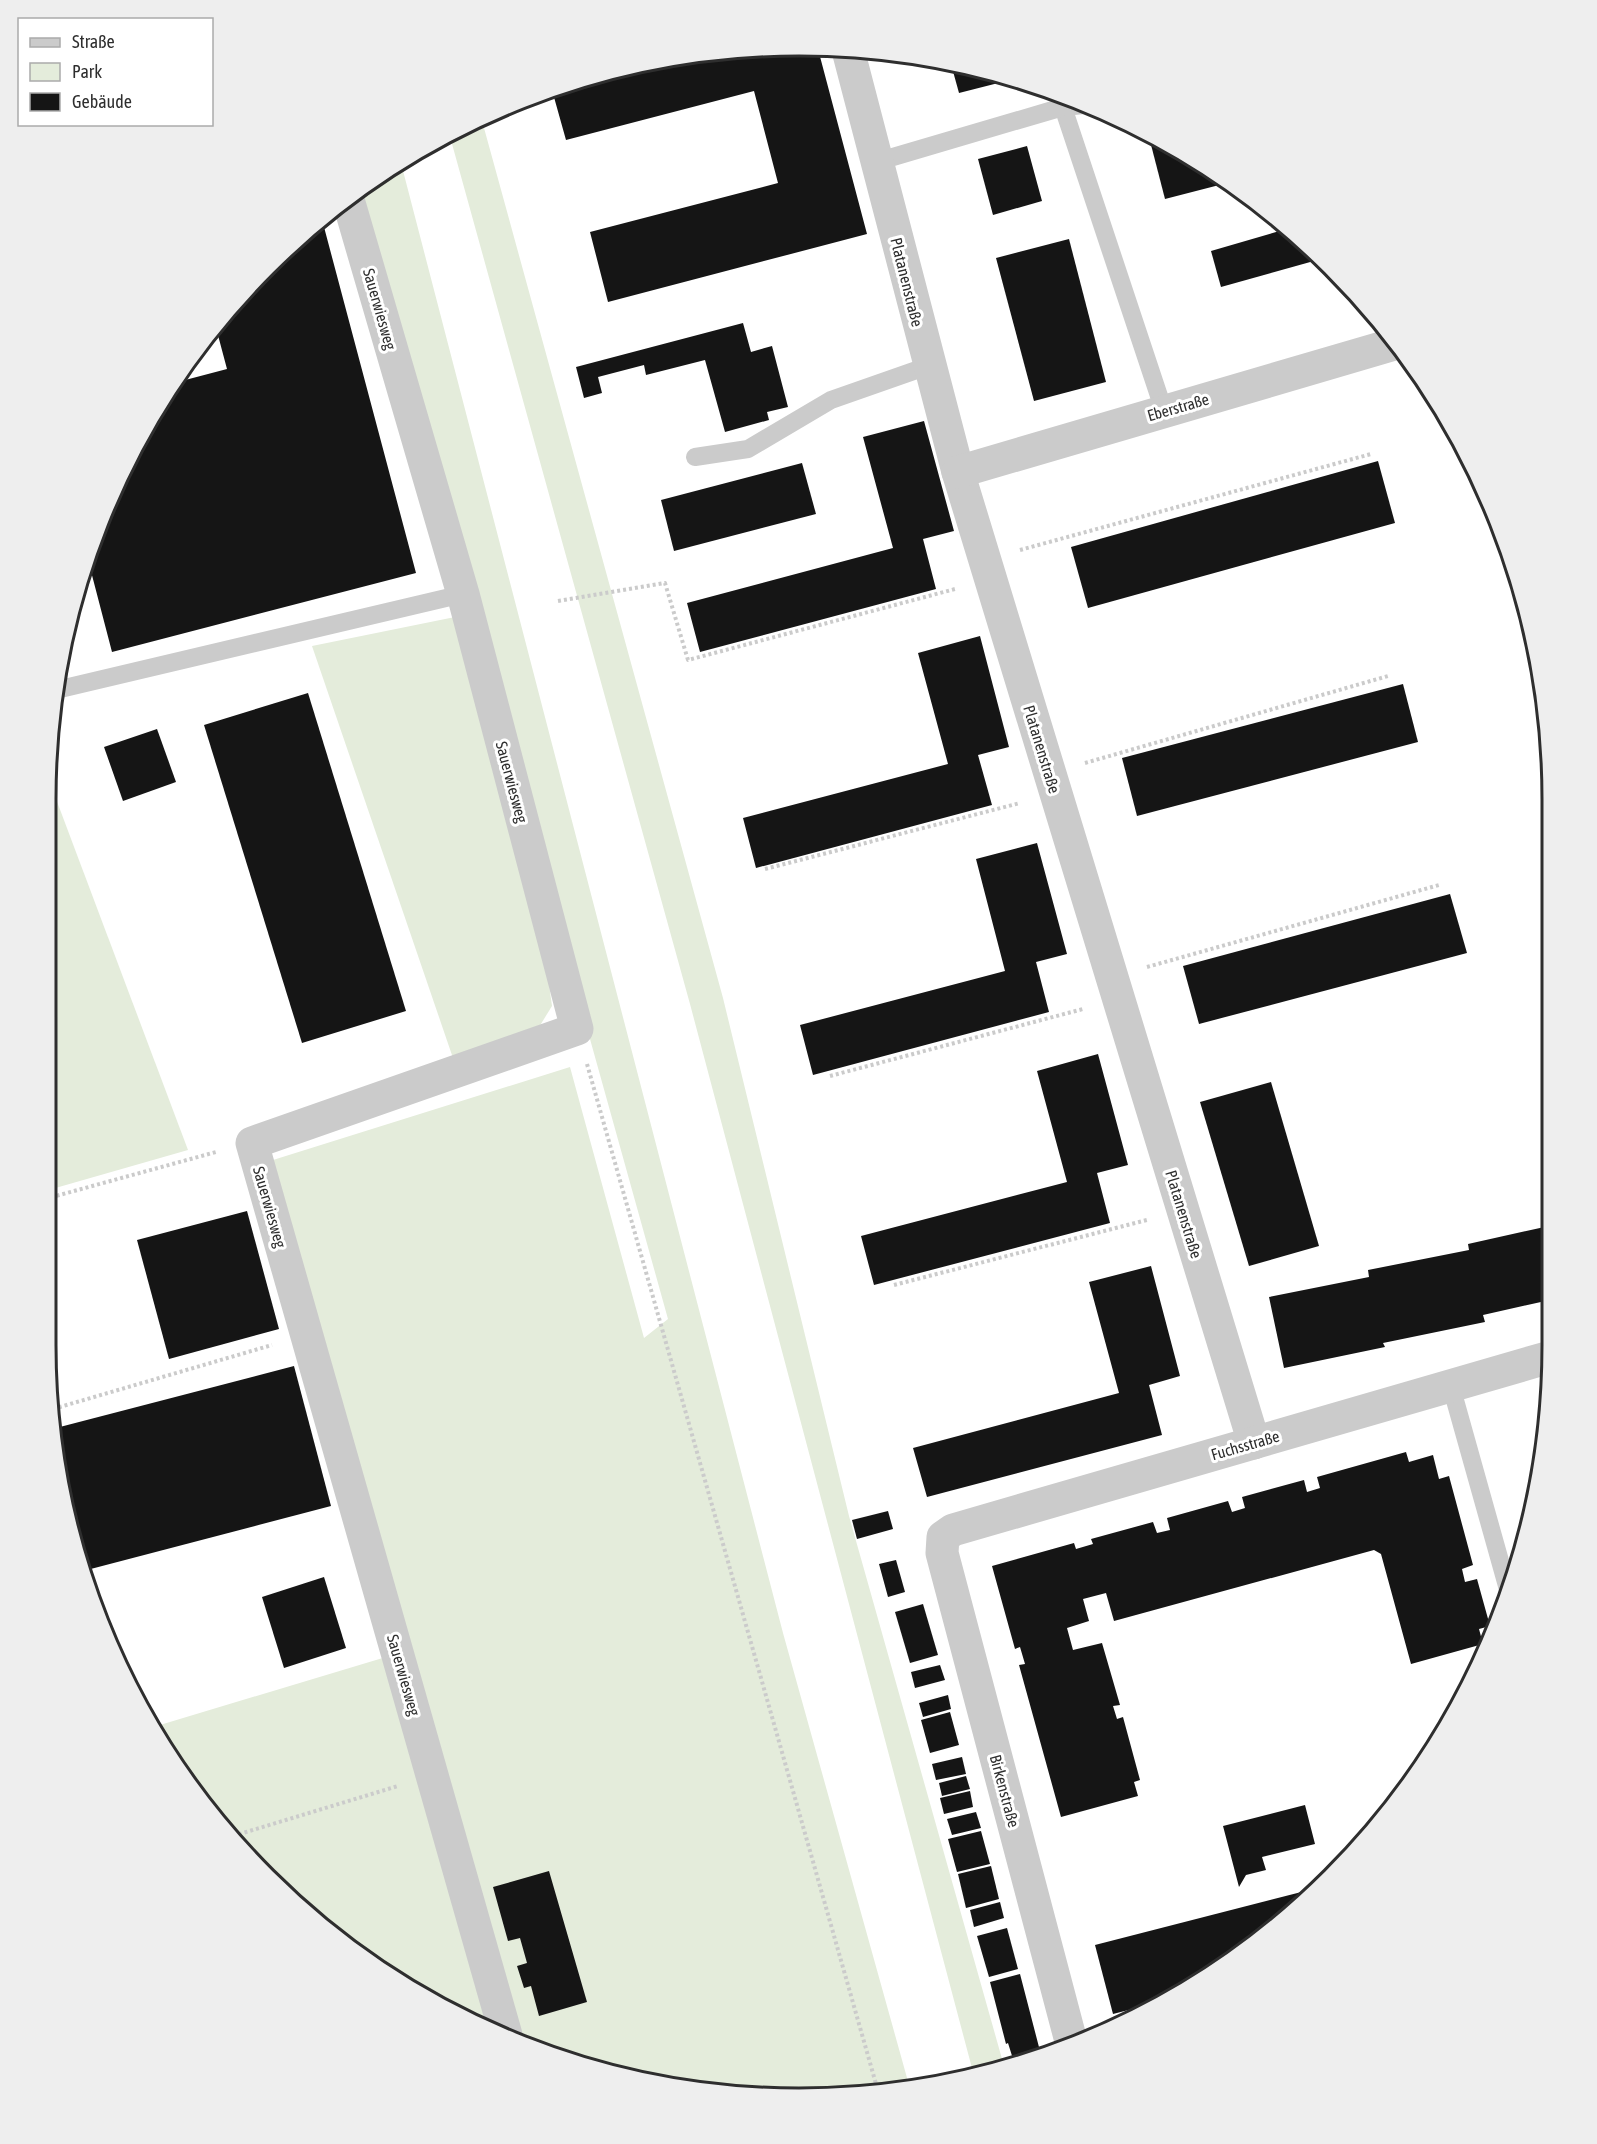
<svg xmlns="http://www.w3.org/2000/svg" width="1597" height="2144" font-family="'Asap Condensed',sans-serif">
<rect width="100%" height="100%" fill="#fff"/>
<g fill="#e4ecdb">
<path d="M 481,117 L 723,998 L 849,1516 L 1004,2066 L 973,2072 L 690,1004 L 449,133 Z"/>
<path d="M 401,163 L 783,1633 L 909,2085 L 848,2097 L 652,2085 L 509,2036 L 273,1160 L 570,1067 L 644,1338 L 668,1319 L 354,192 Z"/>
<path d="M 455,617 L 549,984 L 552,1006 L 536,1032 L 454,1061 L 312,646 Z"/>
<path d="M 47,775 L 188,1150 L 45,1191 Z"/>
<path d="M 386,1657 L 493,2031 L 465,2021 L 380,1972 L 266,1879 L 150,1728 Z"/>
</g>
<g fill="#151515">
<path d="M 750,47 L 818,49 L 867,234 L 608,302 L 590,232 L 778,183 L 754,91 L 566,140 L 552,90 L 604,71 Z"/>
<path d="M 951,64 L 1014,79 L 959,93 Z"/>
<path d="M 1153,136 L 1176,146 L 1227,183 L 1165,199 L 1149,137 Z"/>
<path d="M 1027,146 L 1042,201 L 993,215 L 978,159 Z"/>
<path d="M 324,227 L 416,573 L 112,652 L 87,556 L 102,510 L 170,384 L 227,369 L 215,324 L 232,301 L 307,232 Z"/>
<path d="M 1290,228 L 1321,259 L 1221,287 L 1211,251 Z"/>
<path d="M 1069,239 L 1106,382 L 1034,401 L 996,258 Z"/>
<path d="M 743,323 L 751,352 L 772,346 L 788,407 L 767,412 L 769,420 L 725,432 L 705,360 L 646,375 L 644,365 L 598,377 L 602,393 L 584,398 L 576,367 Z"/>
<path d="M 924,421 L 954,531 L 923,539 L 936,589 L 700,652 L 687,603 L 893,548 L 863,437 Z"/>
<path d="M 1378,461 L 1395,523 L 1088,608 L 1071,547 Z"/>
<path d="M 802,463 L 816,514 L 674,551 L 661,500 Z"/>
<path d="M 980,636 L 1009,747 L 978,755 L 992,805 L 756,868 L 743,818 L 948,764 L 918,653 Z"/>
<path d="M 1403,684 L 1418,742 L 1137,816 L 1122,758 Z"/>
<path d="M 308,693 L 406,1011 L 302,1043 L 204,725 Z"/>
<path d="M 157,729 L 176,782 L 123,801 L 104,747 Z"/>
<path d="M 1037,843 L 1067,954 L 1036,962 L 1049,1012 L 813,1075 L 800,1025 L 1005,971 L 976,859 Z"/>
<path d="M 1450,894 L 1467,953 L 1199,1024 L 1183,966 Z"/>
<path d="M 1098,1054 L 1128,1165 L 1097,1173 L 1110,1223 L 874,1285 L 861,1236 L 1067,1182 L 1037,1071 Z"/>
<path d="M 1271,1082 L 1319,1246 L 1249,1266 L 1200,1102 Z"/>
<path d="M 247,1211 L 279,1329 L 169,1359 L 137,1240 Z"/>
<path d="M 1549,1226 L 1550,1300 L 1483,1315 L 1485,1322 L 1383,1343 L 1385,1347 L 1284,1368 L 1269,1297 L 1369,1277 L 1368,1270 L 1469,1250 L 1468,1244 Z"/>
<path d="M 1151,1266 L 1180,1376 L 1149,1385 L 1162,1435 L 927,1497 L 913,1448 L 1119,1393 L 1089,1282 Z"/>
<path d="M 294,1366 L 331,1506 L 83,1571 L 71,1541 L 56,1428 Z"/>
<path d="M 1550,1387 L 1550,1395 L 1547,1412 L 1541,1390 Z"/>
<path d="M 1406,1452 L 1409,1462 L 1433,1455 L 1439,1479 L 1449,1476 L 1473,1565 L 1462,1569 L 1465,1582 L 1477,1579 L 1490,1626 L 1479,1629 L 1483,1644 L 1411,1664 L 1381,1554 L 1374,1550 L 1114,1621 L 1106,1593 L 1083,1599 L 1089,1621 L 1067,1628 L 1073,1650 L 1102,1643 L 1120,1705 L 1113,1706 L 1117,1719 L 1123,1717 L 1140,1780 L 1134,1782 L 1138,1796 L 1061,1817 L 1019,1665 L 1025,1664 L 1020,1647 L 1015,1649 L 992,1566 L 1074,1543 L 1076,1549 L 1093,1544 L 1091,1539 L 1153,1522 L 1157,1533 L 1170,1530 L 1167,1518 L 1228,1501 L 1232,1512 L 1245,1508 L 1242,1497 L 1304,1480 L 1307,1492 L 1320,1488 L 1317,1477 Z"/>
<path d="M 888,1511 L 893,1529 L 857,1539 L 852,1520 Z"/>
<path d="M 896,1560 L 905,1592 L 888,1597 L 879,1564 Z"/>
<path d="M 324,1577 L 346,1648 L 284,1668 L 262,1597 Z"/>
<path d="M 923,1604 L 938,1655 L 910,1663 L 895,1612 Z"/>
<path d="M 940,1665 L 945,1680 L 915,1688 L 911,1672 Z"/>
<path d="M 948,1695 L 951,1709 L 923,1717 L 919,1703 Z"/>
<path d="M 950,1712 L 959,1745 L 930,1753 L 921,1720 Z"/>
<path d="M 962,1757 L 966,1774 L 936,1780 L 932,1764 Z"/>
<path d="M 966,1776 L 970,1789 L 942,1796 L 939,1783 Z"/>
<path d="M 970,1791 L 973,1807 L 944,1814 L 940,1798 Z"/>
<path d="M 1305,1805 L 1315,1844 L 1262,1857 L 1266,1870 L 1246,1875 L 1239,1887 L 1223,1826 Z"/>
<path d="M 976,1812 L 981,1828 L 952,1835 L 947,1819 Z"/>
<path d="M 981,1831 L 990,1864 L 957,1872 L 948,1839 Z"/>
<path d="M 991,1866 L 999,1899 L 966,1908 L 958,1874 Z"/>
<path d="M 549,1871 L 587,2002 L 539,2016 L 531,1986 L 524,1988 L 517,1966 L 527,1963 L 520,1938 L 508,1941 L 493,1887 Z"/>
<path d="M 1317,1888 L 1257,1943 L 1175,1998 L 1113,2014 L 1095,1945 Z"/>
<path d="M 1000,1902 L 1004,1918 L 974,1927 L 970,1910 Z"/>
<path d="M 1007,1928 L 1018,1969 L 989,1977 L 977,1936 Z"/>
<path d="M 1020,1974 L 1040,2051 L 1013,2059 L 1008,2043 L 1006,2044 L 990,1982 Z"/>
<path d="M 1041,2056 L 1041,2059 L 1022,2063 L 1022,2061 Z"/>
</g>
<g fill="none" stroke-linecap="round" stroke-linejoin="round">
<g stroke="#cbcbcb" stroke-width="4" stroke-dasharray="3 3" stroke-linecap="butt">
<path d="M 1020,550 L 1371,454"/>
<path d="M 558,601 L 665,583 L 688,660 L 955,589"/>
<path d="M 1085,763 L 1388,676"/>
<path d="M 765,869 L 1020,803"/>
<path d="M 1147,967 L 1439,885"/>
<path d="M 587,1064 L 878,2091"/>
<path d="M 830,1076 L 1083,1009"/>
<path d="M 45,1199 L 216,1152"/>
<path d="M 894,1285 L 1147,1220"/>
<path d="M 53,1409 L 272,1345"/>
<path d="M 233,1836 L 398,1786"/>
</g>
<g stroke="#cbcbcb" stroke-width="18">
<path d="M 1063,107 L 1164,411"/>
<path d="M 876,162 L 1063,107 L 1084,105"/>
<path d="M 695,457 L 748,449 L 831,400 L 928,366"/>
<path d="M 56,690 L 463,594"/>
<path d="M 1451,1386 L 1509,1593"/>
</g>
<g stroke="#cbcbcb" stroke-width="33">
<path d="M 848,50 L 958,472 L 1254,1443"/>
<path d="M 347,196 L 463,594 L 577,1029 L 252,1143 L 506,2035"/>
<path d="M 958,472 L 1398,343"/>
<path d="M 1072,2045 L 942,1553 L 943,1537 L 953,1530 L 1550,1357"/>
</g>
</g>
<g text-anchor="middle" stroke-width="6" stroke-linejoin="round" paint-order="stroke">
<g font-size="16" fill="#2e2e2e" stroke="#fff">
<text transform="translate(907 282) rotate(76)" y="6">Platanenstraße</text>
<text transform="translate(380 309) rotate(74)" y="6">Sauerwiesweg</text>
<text transform="translate(1178 407) rotate(-16)" y="6">Eberstraße</text>
<text transform="translate(1042 749) rotate(73)" y="6">Platanenstraße</text>
<text transform="translate(512 782) rotate(75)" y="6">Sauerwiesweg</text>
<text transform="translate(270 1207) rotate(74)" y="6">Sauerwiesweg</text>
<text transform="translate(1184 1214) rotate(73)" y="6">Platanenstraße</text>
<text transform="translate(1245 1445) rotate(-16)" y="6">Fuchsstraße</text>
<text transform="translate(404 1675) rotate(74)" y="6">Sauerwiesweg</text>
<text transform="translate(1005 1791) rotate(75)" y="6">Birkenstraße</text>
</g>
</g>
<path d="M0 0H1597V2144H0ZM799 56H799A743 743 0 0 1 1542 799V1345A743 743 0 0 1 799 2088H799A743 743 0 0 1 56 1345V799A743 743 0 0 1 799 56Z" fill="#eee" fill-rule="evenodd"/>
<path fill="none" stroke="#2e2e2e" stroke-width="3" d="M799 56H799A743 743 0 0 1 1542 799V1345A743 743 0 0 1 799 2088H799A743 743 0 0 1 56 1345V799A743 743 0 0 1 799 56Z"/>
<rect x="18" y="18" width="195" height="108" fill="#ffffff" stroke="#ababab" stroke-width="1.5"/>
<rect x="30" y="38" width="30" height="9" fill="#cbcbcb" stroke="#ababab" stroke-width="1.5"/>
<text x="72" y="48" font-size="18" fill="#2e2e2e">Straße</text>
<rect x="30" y="63" width="30" height="18" fill="#e4ecdb" stroke="#ababab" stroke-width="1.5"/>
<text x="72" y="78" font-size="18" fill="#2e2e2e">Park</text>
<rect x="30" y="93" width="30" height="18" fill="#151515" stroke="#ababab" stroke-width="1.5"/>
<text x="72" y="108" font-size="18" fill="#2e2e2e">Gebäude</text>
</svg>
